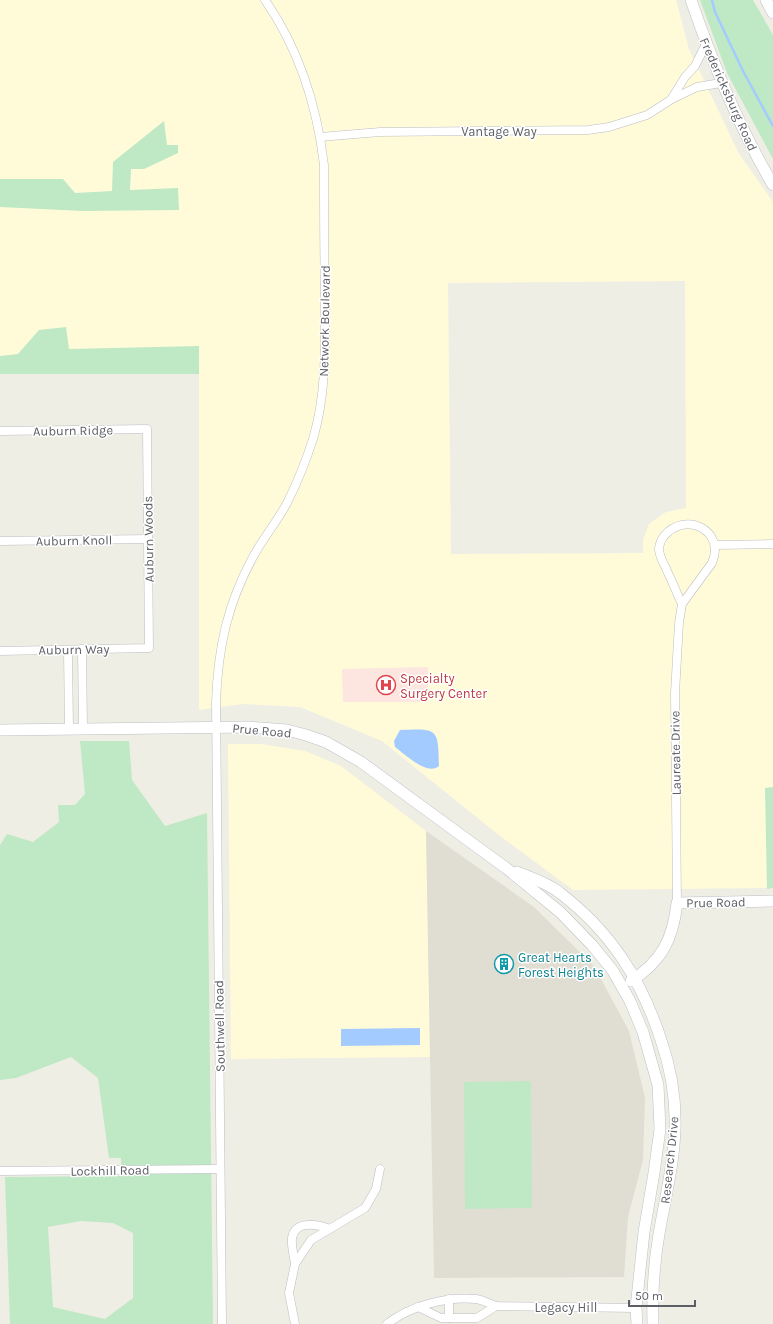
<svg xmlns="http://www.w3.org/2000/svg" width="773" height="1324" font-family="Karla,sans-serif">
<rect width="100%" height="100%" fill="#efeee4"/>
<g fill="#fffbd9" fill-rule="evenodd">
<path d="M 0,0 L 676,0 L 689,49 L 738,152 L 773,202 L 773,888 L 573,890 L 495,832 L 382,741 L 300,707 L 242,704 L 199,710 L 199,374 L 0,374 ZM 685,281 L 686,508 L 666,512 L 649,524 L 643,540 L 643,553 L 451,554 L 448,283 Z"/>
<path d="M 228,744 L 261,744 L 305,751 L 341,766 L 426,831 L 430,1057 L 231,1059 Z"/>
</g>
<path fill="#e0ded2" d="M 426,831 L 534,907 L 594,966 L 629,1031 L 645,1098 L 643,1160 L 628,1217 L 624,1277 L 434,1278 Z"/>
<path fill="#fde6df" d="M 428,667 L 428,702 L 343,702 L 342,669 Z"/>
<g fill="#bfe8c5" fill-rule="evenodd">
<path d="M 700,0 L 753,0 L 773,35 L 773,159 L 727,73 Z"/>
<path d="M 164,121 L 167,145 L 178,145 L 178,153 L 144,169 L 131,169 L 130,190 L 178,188 L 179,210 L 83,211 L 0,207 L 0,179 L 63,179 L 75,193 L 112,191 L 113,162 Z"/>
<path d="M 66,327 L 69,349 L 199,346 L 199,374 L 0,374 L 0,356 L 18,354 L 39,330 Z"/>
<path d="M 80,741 L 129,741 L 132,780 L 165,826 L 207,813 L 213,1324 L 10,1324 L 5,1177 L 122,1176 L 121,1158 L 109,1158 L 98,1078 L 71,1057 L 16,1078 L 0,1080 L 0,845 L 7,834 L 33,842 L 59,822 L 58,805 L 75,805 L 85,794 ZM 81,1221 L 113,1223 L 133,1233 L 133,1298 L 105,1319 L 53,1307 L 48,1227 Z"/>
<path d="M 773,787 L 773,888 L 767,889 L 765,788 Z"/>
<path d="M 531,1081 L 532,1208 L 465,1209 L 464,1082 Z"/>
</g>
<g fill="#a4cbff">
<path d="M 400,730 C 439,728 438,729 439,766 C 427,776 406,755 395,747 L 394,741 Z"/>
<path d="M 420,1028 L 420,1045 L 341,1046 L 341,1029 Z"/>
</g>
<g fill="none" stroke-linecap="round" stroke-linejoin="round">
<path stroke="#a4cbff" stroke-width="2.5" d="M 712,0 L 715,12 L 743,71 L 773,126"/>
<g stroke="#bcbdc3" stroke-width="9">
<g id="street">
<path d="M 672,98 L 685,77 L 695,66 L 706,44"/>
<path d="M 320,137 L 380,132 L 588,130 L 609,127 L 647,115 L 672,99 L 697,87 L 721,83"/>
<path d="M 0,431 L 147,429 L 149,648 L 0,651"/>
<path d="M 0,541 L 148,539"/>
<path d="M 715,545 L 773,544"/>
<path d="M 82,649 L 83,729"/>
<path d="M 68,650 L 69,730"/>
<path d="M 677,903 L 675,693 L 679,623 L 682,604 L 712,563 C 726,531 686,510 664,536 C 661,540 659,545 659,550 C 660,559 665,565 668,573 C 673,583 677,594 682,604"/>
<path d="M 0,1171 L 220,1169"/>
<path d="M 295,1264 C 294,1256 291,1246 292,1238 C 295,1219 319,1225 330,1229"/>
<path d="M 449,1299 L 449,1318"/>
<path d="M 418,1307 L 441,1318 L 477,1318 L 496,1306"/>
<path d="M 222,1324 L 216,702 C 218,648 227,605 253,557 C 263,538 277,522 287,503 C 297,483 306,461 313,439 C 327,392 325,343 325,295 C 324,252 324,208 324,165 C 317,106 299,49 265,0"/>
<path d="M 295,1324 L 289,1293 L 295,1264 L 311,1240 L 365,1208 L 376,1189 L 380,1169"/>
<path d="M 387,1324 C 410,1306 447,1296 476,1299 C 483,1300 490,1304 496,1306 L 636,1308"/>
</g>
</g>
<g stroke="#bcbfc6" stroke-width="12">
<g id="secondary">
<path d="M 691,0 C 713,64 738,126 773,185"/>
<path d="M 766,0 L 773,13"/>
<path d="M 0,730 L 249,727 L 287,730 L 306,735 L 326,742 L 361,762 L 506,868 L 560,912 L 592,945 L 613,971 L 630,1001 L 643,1032 L 658,1085 L 660,1129 L 654,1173 L 644,1232 L 636,1308 L 637,1324"/>
<path d="M 517,872 C 531,878 548,883 560,893 C 611,932 641,979 661,1040 C 671,1069 676,1098 675,1129 C 674,1164 665,1199 659,1234 C 654,1263 652,1294 653,1324"/>
<path d="M 631,981 C 662,961 673,939 677,903 L 773,901"/>
</g>
</g>
<use href="#street" stroke="#fff" stroke-width="8"/>
<use href="#secondary" stroke="#fff" stroke-width="11"/>
</g>
<defs>
<g id="hospital-ring" transform="scale(1)"><circle r="9.5" fill="#fff" stroke="#e0444e" stroke-width="1.5"/><path d="M-5-5h3v3.5h4V-5h3V5h-3V1.5h-4V5h-3Z" fill="#e0444e"/></g>
<g id="building-ring" transform="scale(1)"><circle r="9.5" fill="#fff" stroke="#0f9aa8" stroke-width="1.5"/><path d="M-4-6H4V6H1V3H-1V6H-4ZM-2.5-4.3h1.7v1.8h-1.7ZM.8-4.3h1.7v1.8H.8ZM-2.5-1h1.7V.8h-1.7ZM.8-1h1.7V.8H.8Z" fill="#0f9aa8"/></g>
</defs>
<g fill-rule="evenodd">
<use href="#hospital-ring" x="386" y="685"/>
<use href="#building-ring" x="504" y="964"/>
</g>
<g text-anchor="middle" stroke-width="3" stroke-linejoin="round" paint-order="stroke">
<g font-size="13" fill="#5c5f65" stroke="#fff">
<text transform="translate(729 94) rotate(66)" y="5">Fredericksburg Road</text>
<text x="499" y="136">Vantage Way</text>
<text transform="translate(324 321) rotate(-89)" y="5">Network Boulevard</text>
<text transform="translate(73 430) rotate(-1)" y="5">Auburn Ridge</text>
<text transform="translate(148 539) rotate(-91)" y="5">Auburn Woods</text>
<text transform="translate(74 540) rotate(-1)" y="5">Auburn Knoll</text>
<text transform="translate(74 649) rotate(-1)" y="5">Auburn Way</text>
<text transform="translate(262 730) rotate(5)" y="5">Prue Road</text>
<text transform="translate(675 753) rotate(-91)" y="5">Laureate Drive</text>
<text transform="translate(716 902) rotate(-1)" y="5">Prue Road</text>
<text transform="translate(219 1026) rotate(-91)" y="5">Southwell Road</text>
<text transform="translate(669 1160) rotate(-84)" y="5">Research Drive</text>
<text transform="translate(110 1170) rotate(-1)" y="5">Lockhill Road</text>
<text x="566" y="1312">Legacy Hill</text>
</g>
<g font-size="13" fill="#be3a42" stroke="#fff" text-anchor="start">
<text x="400" y="683">Specialty<tspan x="400" dy="15">Surgery Center</tspan></text>
</g>
<g font-size="13" fill="#0d838f" stroke="#fff" text-anchor="start">
<text x="518" y="962">Great Hearts<tspan x="518" dy="15">Forest Heights</tspan></text>
</g>
</g>
<path d="M629 1300v6h66v-6" fill="none" stroke="#5c5f65" stroke-width="2"/>
<text x="635" y="1300" font-size="12" fill="#5c5f65" stroke="#ffffff" stroke-width="3" paint-order="stroke">50 m</text>
</svg>
